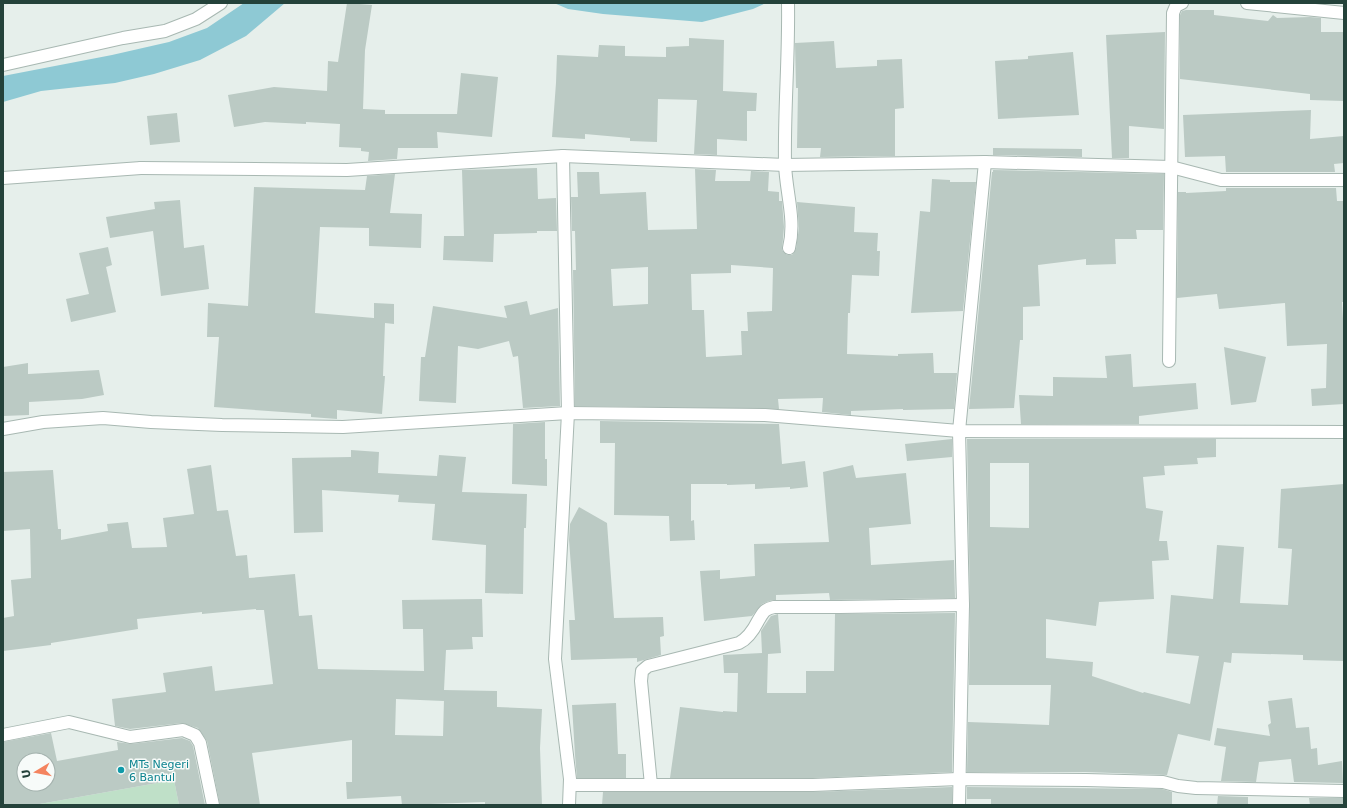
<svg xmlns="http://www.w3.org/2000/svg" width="1347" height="808" font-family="'DejaVu Sans',sans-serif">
<rect width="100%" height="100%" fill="#e6efeb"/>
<path fill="#bfe0c8" d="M 174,780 L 179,805 L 34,805 Z"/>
<g fill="#8ec9d4">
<path d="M 244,3 L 285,3 L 246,36 L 200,60 L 154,74 L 115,83 L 41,91 L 3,102 L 3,76 L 112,55 L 169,42 L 207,28 Z"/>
<path d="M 554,3 L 766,3 L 753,9 L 702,22 L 603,14 L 568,9 Z"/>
</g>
<g fill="#bbcac4" fill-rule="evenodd">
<path d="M 347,3 L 372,5 L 365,50 L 363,109 L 385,110 L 385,114 L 457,114 L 461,73 L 498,77 L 492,137 L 437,132 L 438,148 L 398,148 L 397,159 L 368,161 L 369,152 L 361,151 L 361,148 L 339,147 L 340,124 L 306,122 L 306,124 L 265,122 L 234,127 L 228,95 L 274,87 L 327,91 L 328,61 L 338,62 Z"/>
<path d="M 1186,10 L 1214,10 L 1214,15 L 1268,21 L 1273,15 L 1277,18 L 1310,17 L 1321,18 L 1321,32 L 1344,32 L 1344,101 L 1310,100 L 1310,94 L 1180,79 L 1180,15 L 1182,11 Z"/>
<path d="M 1165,32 L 1164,129 L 1129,126 L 1129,158 L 1112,158 L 1106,35 Z"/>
<path d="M 689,38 L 724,40 L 723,91 L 757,93 L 756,111 L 747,111 L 747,141 L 717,139 L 717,155 L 694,154 L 697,100 L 658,99 L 657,142 L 630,141 L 630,138 L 585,134 L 585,139 L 552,137 L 556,83 L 557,55 L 598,57 L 599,45 L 625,46 L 625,56 L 666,57 L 666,47 L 689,46 Z"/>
<path d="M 834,41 L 836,68 L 877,66 L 877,60 L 902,59 L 904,108 L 895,109 L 895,156 L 820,157 L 821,148 L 797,148 L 798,88 L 796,88 L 795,43 Z"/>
<path d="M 1073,52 L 1079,115 L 998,119 L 995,61 L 1028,59 L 1028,56 Z"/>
<path d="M 1311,110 L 1310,139 L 1344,136 L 1344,163 L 1334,164 L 1335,172 L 1226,172 L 1225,156 L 1185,157 L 1183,115 Z"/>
<path d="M 177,113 L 180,142 L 150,145 L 147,116 Z"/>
<path d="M 993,148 L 1082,149 L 1082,157 L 993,155 Z"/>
<path d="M 537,168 L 538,199 L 556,198 L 557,231 L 537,231 L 537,233 L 494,234 L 493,262 L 443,260 L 444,236 L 464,236 L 462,170 Z"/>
<path d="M 695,169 L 716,170 L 715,181 L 750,181 L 751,171 L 769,172 L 768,191 L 779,192 L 779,201 L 782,201 L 784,227 L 782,250 L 787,255 L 792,255 L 796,249 L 799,228 L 797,202 L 855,207 L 854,232 L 878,233 L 877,251 L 880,251 L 879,276 L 852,275 L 850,313 L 848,313 L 847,354 L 898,356 L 898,354 L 933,353 L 934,373 L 957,373 L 954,409 L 903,410 L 903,409 L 851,411 L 851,415 L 822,412 L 823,398 L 778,399 L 779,409 L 575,406 L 573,270 L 576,270 L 575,231 L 572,231 L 571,197 L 578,197 L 577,172 L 599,172 L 600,194 L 646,192 L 648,230 L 697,229 ZM 731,265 L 773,268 L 772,311 L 747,312 L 748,331 L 741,331 L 742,355 L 706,357 L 704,310 L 692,310 L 691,274 L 731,273 ZM 648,267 L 648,304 L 613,306 L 611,269 Z"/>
<path d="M 993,170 L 1164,174 L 1163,230 L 1136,230 L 1137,239 L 1115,239 L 1116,264 L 1086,265 L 1086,259 L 1038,265 L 1040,306 L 1023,307 L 1023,340 L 1020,340 L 1014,408 L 969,409 L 992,172 L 993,172 Z"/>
<path d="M 395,174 L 390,213 L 422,214 L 421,248 L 369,246 L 369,228 L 320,227 L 315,313 L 374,318 L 374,303 L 394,304 L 394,324 L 385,323 L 383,376 L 385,376 L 382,414 L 337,410 L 337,419 L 311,417 L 311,414 L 214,407 L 219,337 L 207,337 L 208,303 L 248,306 L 254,187 L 365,190 L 367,176 Z"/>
<path d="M 932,179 L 950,180 L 950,182 L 976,182 L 963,311 L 911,313 L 920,211 L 930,212 Z"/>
<path d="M 1226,188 L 1336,188 L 1337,201 L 1344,201 L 1344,302 L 1342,302 L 1344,335 L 1344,404 L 1312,406 L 1311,389 L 1326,388 L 1327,344 L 1287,346 L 1285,303 L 1219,309 L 1217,294 L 1177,298 L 1178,192 L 1186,192 L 1186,193 L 1226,191 Z"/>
<path d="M 180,200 L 184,248 L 204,245 L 209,289 L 161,296 L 153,231 L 110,238 L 106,217 L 155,209 L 154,202 Z"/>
<path d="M 108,247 L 112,265 L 106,267 L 116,312 L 71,322 L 66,299 L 89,294 L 79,253 Z"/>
<path d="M 527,301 L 530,315 L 558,308 L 560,406 L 523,408 L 518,356 L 513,357 L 509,341 L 478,349 L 458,346 L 456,403 L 419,401 L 421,357 L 425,357 L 433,306 L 507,318 L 504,306 Z"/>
<path d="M 1224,347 L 1266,357 L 1256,402 L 1231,405 Z"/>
<path d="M 1131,354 L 1133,387 L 1196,383 L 1198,409 L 1139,416 L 1139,424 L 1021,424 L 1019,395 L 1053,396 L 1053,377 L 1107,378 L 1105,356 Z"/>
<path d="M 28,363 L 28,374 L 99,370 L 104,395 L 82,399 L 29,402 L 29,415 L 3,416 L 3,367 Z"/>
<path d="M 600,421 L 779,424 L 782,464 L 805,461 L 808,487 L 790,489 L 790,487 L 755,489 L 755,484 L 727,485 L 727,484 L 691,484 L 691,521 L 694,520 L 695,540 L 670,541 L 669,516 L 614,515 L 615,443 L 600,443 Z"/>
<path d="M 545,422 L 545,459 L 547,459 L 547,486 L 512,484 L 513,424 Z"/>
<path d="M 952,439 L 952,457 L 907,461 L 905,444 Z"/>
<path d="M 967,439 L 1216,439 L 1216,457 L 1197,458 L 1198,464 L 1164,466 L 1165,475 L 1143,477 L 1146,508 L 1163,511 L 1159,541 L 1167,541 L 1169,560 L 1152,561 L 1154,599 L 1099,602 L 1096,626 L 1046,619 L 1046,658 L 1093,662 L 1092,676 L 1143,693 L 1144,692 L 1190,704 L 1199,656 L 1166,653 L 1171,595 L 1213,599 L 1217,545 L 1244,547 L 1240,603 L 1288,605 L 1292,549 L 1278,548 L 1281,489 L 1344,484 L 1344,661 L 1303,660 L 1303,655 L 1232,653 L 1231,663 L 1224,662 L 1210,741 L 1178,734 L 1167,775 L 1086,772 L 967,772 L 968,722 L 1049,725 L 1051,685 L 969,685 L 970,605 ZM 990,463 L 1029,463 L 1029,528 L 990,527 Z"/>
<path d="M 351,450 L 379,452 L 378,473 L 437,476 L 439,455 L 466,457 L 462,492 L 527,494 L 526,528 L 524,528 L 523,594 L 485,593 L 486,545 L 432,540 L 435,504 L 398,502 L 399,495 L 322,490 L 323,532 L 294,533 L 292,458 L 351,457 Z"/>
<path d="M 211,465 L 217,511 L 228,510 L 236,556 L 247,555 L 249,578 L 295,574 L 299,616 L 312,615 L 318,669 L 424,671 L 423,629 L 403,629 L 402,600 L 482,599 L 483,637 L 472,637 L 473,649 L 446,650 L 444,690 L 497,691 L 497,707 L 542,709 L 540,748 L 542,805 L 485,805 L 485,802 L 402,805 L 401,796 L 347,799 L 346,782 L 352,782 L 352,740 L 252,753 L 260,805 L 220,805 L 207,741 L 198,728 L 182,723 L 130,729 L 115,726 L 112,699 L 166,692 L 163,673 L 212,666 L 215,691 L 273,684 L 264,610 L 256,610 L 256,609 L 202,614 L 202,612 L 137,619 L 138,629 L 51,643 L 51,645 L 3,651 L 3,618 L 14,616 L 11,580 L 31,578 L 30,529 L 3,531 L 3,472 L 53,470 L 58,529 L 61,529 L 61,540 L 108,531 L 107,524 L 128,522 L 132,548 L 167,547 L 163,518 L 194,514 L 187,469 ZM 396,699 L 444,701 L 444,699 L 443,736 L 395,735 Z"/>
<path d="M 853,465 L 856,478 L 906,473 L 911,524 L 869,528 L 871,565 L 954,560 L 955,598 L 830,600 L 829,593 L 776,595 L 776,600 L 769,601 L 762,604 L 752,616 L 704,621 L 700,571 L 720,570 L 720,579 L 755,576 L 754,544 L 829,542 L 823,472 Z"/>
<path d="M 579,507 L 607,523 L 614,618 L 663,617 L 664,636 L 660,637 L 661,655 L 637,662 L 637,658 L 571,660 L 569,620 L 575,620 L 569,540 L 570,524 Z"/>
<path d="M 955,613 L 952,772 L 813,778 L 670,778 L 680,707 L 723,712 L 723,711 L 737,712 L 738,673 L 724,673 L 723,655 L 762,653 L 761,631 L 771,616 L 778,614 L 781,653 L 768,654 L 767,693 L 806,693 L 806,671 L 834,671 L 835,614 Z"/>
<path d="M 1292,698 L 1296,728 L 1309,727 L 1311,749 L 1317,748 L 1318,765 L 1342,761 L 1343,783 L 1294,782 L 1291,759 L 1259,762 L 1256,782 L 1221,781 L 1226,747 L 1214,745 L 1217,728 L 1270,736 L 1268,725 L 1271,723 L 1268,701 Z"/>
<path d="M 616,703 L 618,754 L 626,754 L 626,778 L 577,778 L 575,755 L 572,705 Z"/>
<path d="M 51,733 L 57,761 L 118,750 L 117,742 L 131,744 L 182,738 L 190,741 L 193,746 L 205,805 L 179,805 L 174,780 L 34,805 L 3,805 L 3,742 ZM 24,760 L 48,760 L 48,784 L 24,784 Z"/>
<path d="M 952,787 L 952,805 L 602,805 L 603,792 L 813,792 Z"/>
<path d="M 967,787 L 1162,789 L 1172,792 L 1172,805 L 991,805 L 991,799 L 967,799 Z"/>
<path d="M 1218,796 L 1248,797 L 1248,805 L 1217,805 Z"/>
<path d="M 1309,798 L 1343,798 L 1343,805 L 1310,805 Z"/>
</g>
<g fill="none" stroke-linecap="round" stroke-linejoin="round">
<g stroke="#a8b8b2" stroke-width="14">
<path id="lane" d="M 3,178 L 141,168"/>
</g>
<g stroke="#a8b8b2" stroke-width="14">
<g id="street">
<path d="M 788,3 C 789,57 784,110 785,164 C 786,193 796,220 789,248"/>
<path d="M 1247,3 L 1344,13"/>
<path d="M 3,65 L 123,38 L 165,31 L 196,19 L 221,3"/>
<path d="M 563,156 L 568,413 L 555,659 L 570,779 L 569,805"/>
<path d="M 141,168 L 347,170 L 563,156 L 785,165 L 985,162 L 1171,167 L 1221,180 L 1344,180"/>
<path d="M 1169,361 L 1173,13 L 1176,6 L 1182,3"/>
<path d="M 3,429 L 43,422 L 103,418 L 151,422 L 222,425 L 343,427 L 568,413 L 765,415 L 959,431 L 1344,432"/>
<path d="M 3,735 L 69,722 L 130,737 L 183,730 L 195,735 L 200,743 L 213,805"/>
<path d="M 570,785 L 813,785 L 958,779 L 1086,780 L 1163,782 L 1178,786 L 1196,788 L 1344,791"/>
<path d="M 651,785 L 641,681 L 642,671 L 648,666 L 739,643 C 747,639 754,629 758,621 C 763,613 764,609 774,607 L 840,607 L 963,605"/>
<path d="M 959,805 L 963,605 L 959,431 L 985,162"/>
</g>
</g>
<use href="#lane" stroke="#fff" stroke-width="12"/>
<use href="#street" stroke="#fff" stroke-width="12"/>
</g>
<circle fill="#0f9aa8" stroke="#f7fbf9" stroke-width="1.5" cx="121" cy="770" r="4"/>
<g text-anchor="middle" stroke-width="3" stroke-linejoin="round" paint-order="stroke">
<g font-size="11" fill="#0d838f" stroke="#f7fbf9" text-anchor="start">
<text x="129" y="768">MTs Negeri<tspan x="129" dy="13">6 Bantul</tspan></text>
</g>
</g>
<rect width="1347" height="808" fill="none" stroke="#24423a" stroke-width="8"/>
<g transform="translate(36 772) rotate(260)"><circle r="19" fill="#f7fbf9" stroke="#a3b1ad"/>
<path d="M0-3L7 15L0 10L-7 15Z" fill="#f4845f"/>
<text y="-6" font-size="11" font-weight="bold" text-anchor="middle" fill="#24423a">U</text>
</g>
</svg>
